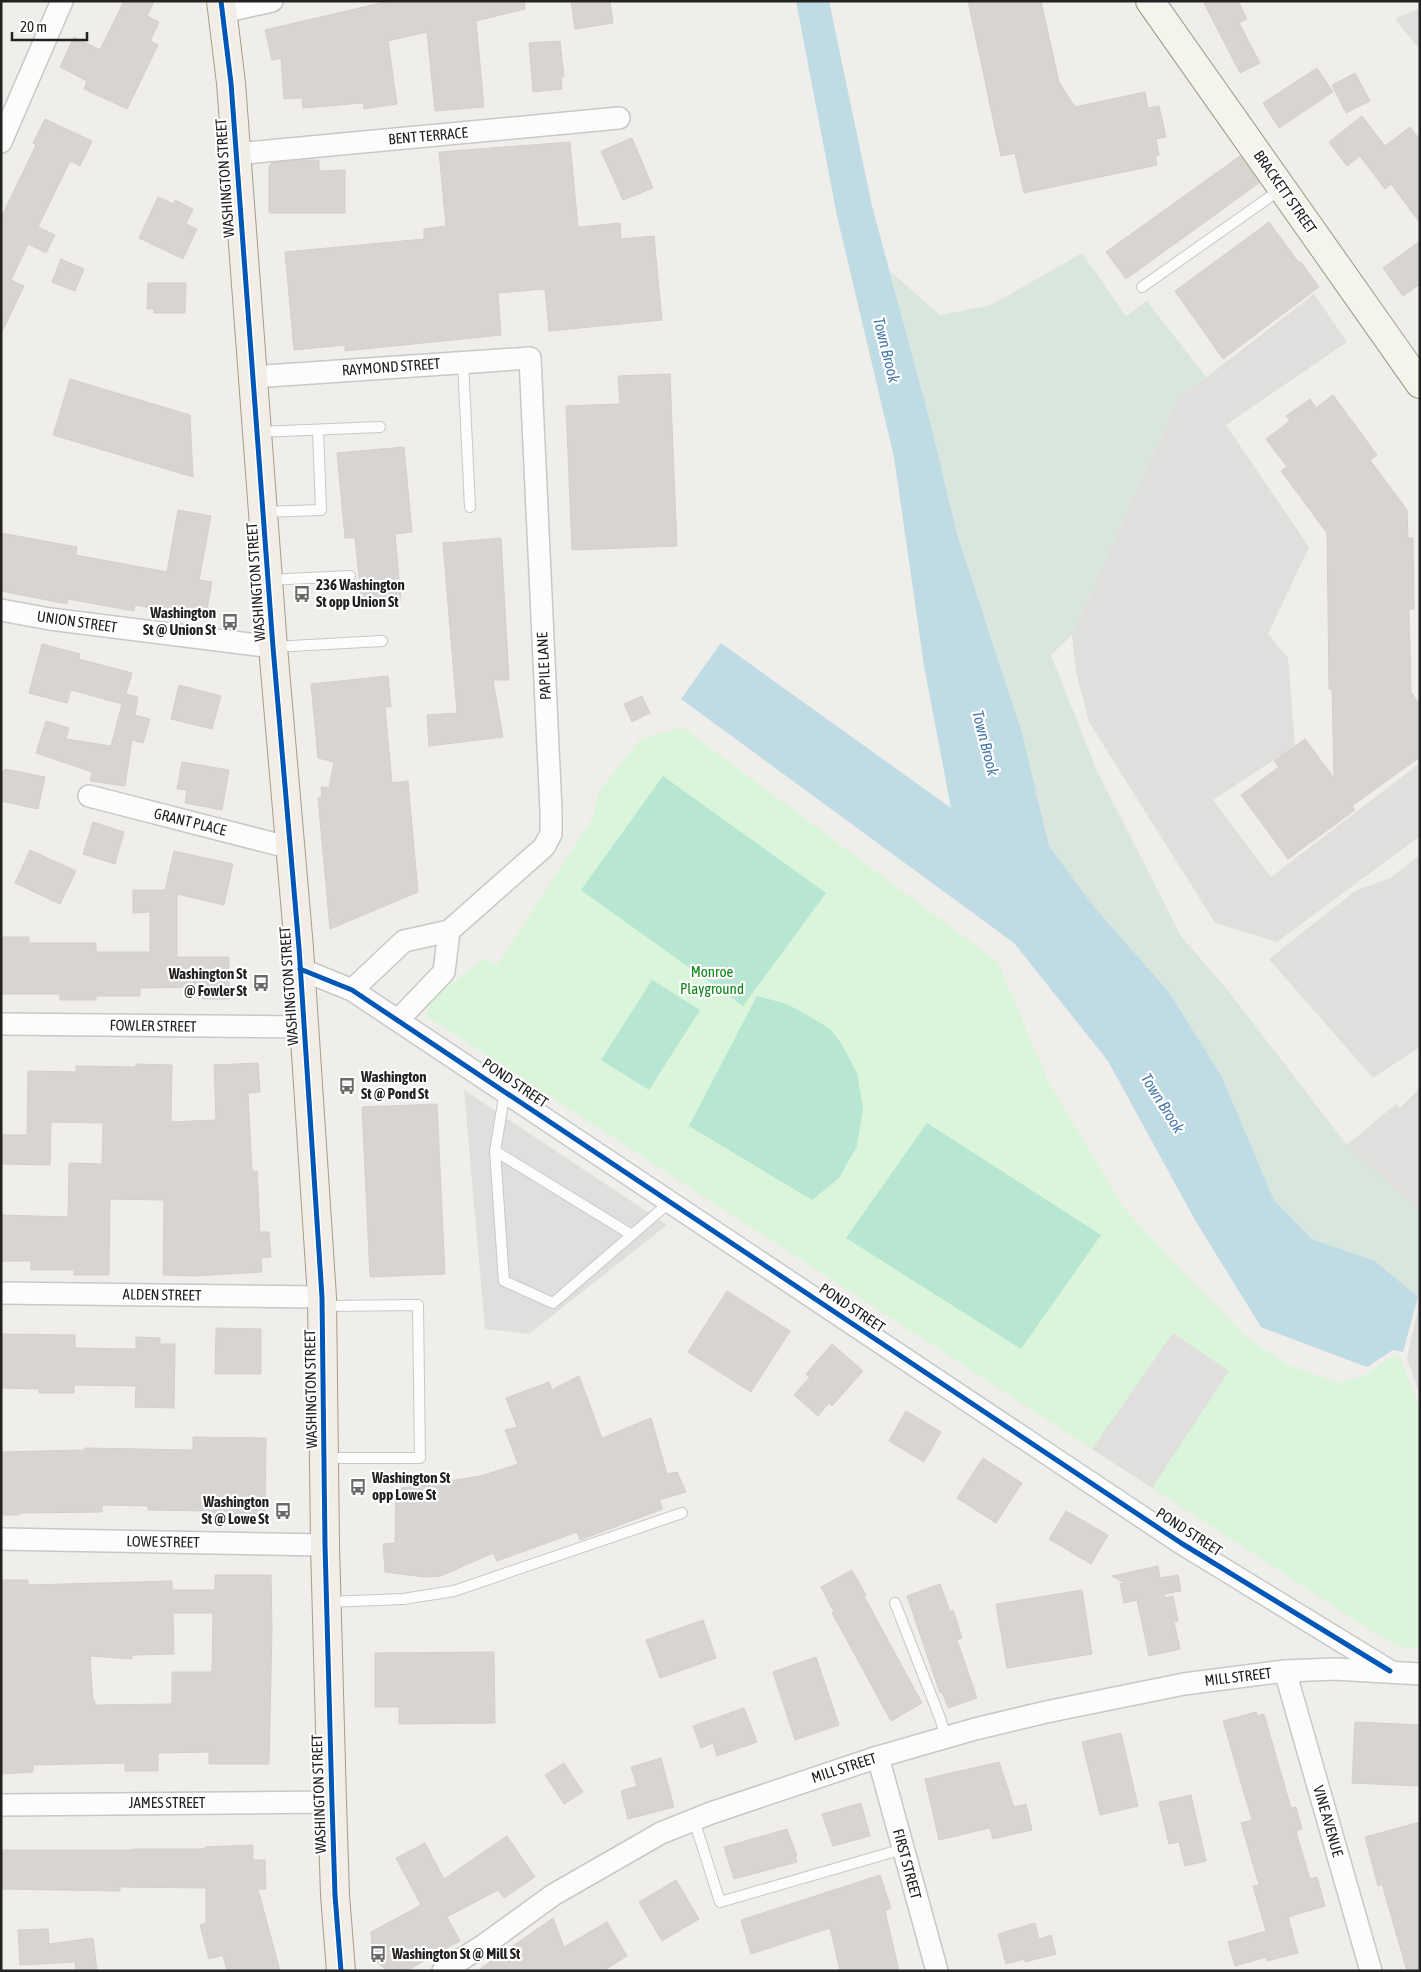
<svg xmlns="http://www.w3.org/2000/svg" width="1421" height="1972" font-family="'Asap Condensed',sans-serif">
<rect width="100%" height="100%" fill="#f0eeeb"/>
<path fill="#d9e6de" d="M 1082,253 L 1126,316 L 1147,301 L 1206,377 L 1178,399 L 1072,635 L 1051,655 L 1097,771 L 1181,936 L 1226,988 L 1347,1145 L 1419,1211 L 1420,1294 L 1418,1297 L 1375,1261 L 1312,1239 L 1274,1200 L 1222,1077 L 1169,992 L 1095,908 L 1049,846 L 1022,733 L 957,534 L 930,421 L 890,271 L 940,315 L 991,305 Z"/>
<path fill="#daf5da" d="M 682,727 L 998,962 L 1048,1081 L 1124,1208 L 1185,1274 L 1246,1337 L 1290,1366 L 1340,1383 L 1365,1375 L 1394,1355 L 1400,1357 L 1420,1409 L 1420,1648 L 1401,1647 L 1372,1631 L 426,1016 L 432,999 L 485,958 L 497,965 L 589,824 L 595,810 L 598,793 L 639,740 Z"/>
<g fill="#b7e6d2">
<path d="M 663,776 L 826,893 L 743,1006 L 581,890 Z"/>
<path d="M 652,980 L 700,1010 L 649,1090 L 601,1060 Z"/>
<path d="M 757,996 L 787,1004 L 814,1019 L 830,1029 L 841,1043 L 857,1073 L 863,1108 L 857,1146 L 839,1178 L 812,1200 L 689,1126 Z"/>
<path d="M 927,1123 L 1101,1235 L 1021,1349 L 846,1238 Z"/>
</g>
<g fill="#e0dfde">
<path d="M 1420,8 L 1420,50 L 1395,19 Z"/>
<path d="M 1314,294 L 1347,342 L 1226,425 L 1309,547 L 1268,634 L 1288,658 L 1295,746 L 1213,800 L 1271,877 L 1420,763 L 1420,836 L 1277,942 L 1215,923 L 1089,722 L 1076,672 L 1072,635 L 1178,399 Z"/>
<path d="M 1420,855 L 1420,1047 L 1373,1078 L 1269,959 L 1355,891 L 1390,878 Z"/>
<path d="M 1420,1088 L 1420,1230 L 1419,1211 L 1347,1145 L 1396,1104 L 1400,1108 Z"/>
<path d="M 464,1090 L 667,1225 L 529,1334 L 485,1329 Z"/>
<path d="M 1420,1299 L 1420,1395 L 1407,1359 Z"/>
<path d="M 1173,1333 L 1229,1371 L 1152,1488 L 1092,1449 Z"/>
</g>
<path fill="#bfdbe3" d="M 796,1 L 829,1 L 872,206 L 930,421 L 957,534 L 1022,733 L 1049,846 L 1095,908 L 1169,992 L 1222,1077 L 1274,1200 L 1312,1239 L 1375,1261 L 1418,1297 L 1403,1352 L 1393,1350 L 1367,1367 L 1261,1327 L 1195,1220 L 1108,1061 L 1014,943 L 681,699 L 721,643 L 951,808 L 924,666 L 894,457 L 837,216 Z"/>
<g fill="#d7d4d2" stroke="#d3d0cc" fill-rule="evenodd">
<path d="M 124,1 L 154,1 L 147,16 L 159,22 L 150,41 L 158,45 L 127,109 L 84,89 L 87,81 L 60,67 L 74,37 L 100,50 Z"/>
<path d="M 389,1 L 524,1 L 525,9 L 476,21 L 484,107 L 435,111 L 427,32 L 388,41 L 397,104 L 364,109 L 363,103 L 303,108 L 302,98 L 284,99 L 281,58 L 272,60 L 265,30 Z"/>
<path d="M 571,1 L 610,1 L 613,23 L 575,29 Z"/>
<path d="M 968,1 L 1041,1 L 1059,82 L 1075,107 L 1145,92 L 1148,108 L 1159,106 L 1166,137 L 1156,139 L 1159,155 L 1155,156 L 1157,165 L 1024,193 L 1015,153 L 1001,156 Z"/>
<path d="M 1203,1 L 1238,1 L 1247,19 L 1239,23 L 1260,63 L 1240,73 Z"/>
<path d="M 560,41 L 564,77 L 561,77 L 562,89 L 533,92 L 529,43 Z"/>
<path d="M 1317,68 L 1333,92 L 1279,128 L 1263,103 Z"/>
<path d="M 1355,73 L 1370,101 L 1346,113 L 1332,85 Z"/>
<path d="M 1362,116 L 1385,146 L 1410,127 L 1420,140 L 1420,223 L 1391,184 L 1385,189 L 1360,156 L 1347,166 L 1329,142 Z"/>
<path d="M 45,119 L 92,141 L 80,166 L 70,161 L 38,227 L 55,235 L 46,253 L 28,244 L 11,280 L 24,286 L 1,334 L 1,218 L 36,145 L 33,143 Z"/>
<path d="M 632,138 L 653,188 L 623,200 L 601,151 Z"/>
<path d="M 570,142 L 578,227 L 620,223 L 621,239 L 654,236 L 662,320 L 549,331 L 545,289 L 498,293 L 501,335 L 345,351 L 345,345 L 294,350 L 285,252 L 424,239 L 424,229 L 446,226 L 439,152 Z"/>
<path d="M 1240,156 L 1259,183 L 1126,279 L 1106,252 Z"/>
<path d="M 303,160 L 319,160 L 319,171 L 345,170 L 345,213 L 269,213 L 269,166 L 272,163 Z"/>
<path d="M 158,197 L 173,204 L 175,200 L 193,209 L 186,224 L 197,229 L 183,259 L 139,238 Z"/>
<path d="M 1269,222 L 1299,263 L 1301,262 L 1319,287 L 1223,359 L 1175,291 Z"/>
<path d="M 1420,241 L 1420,284 L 1403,296 L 1383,268 Z"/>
<path d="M 61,259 L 84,269 L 75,291 L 52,282 Z"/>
<path d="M 148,283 L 186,283 L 185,313 L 154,313 L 154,309 L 147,309 Z"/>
<path d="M 670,374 L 677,546 L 572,550 L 566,406 L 620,404 L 618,376 Z"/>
<path d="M 70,379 L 190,415 L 193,477 L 53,435 Z"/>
<path d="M 1333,395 L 1377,455 L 1370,460 L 1407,510 L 1408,538 L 1413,538 L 1414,609 L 1409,609 L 1411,692 L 1420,705 L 1420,757 L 1352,806 L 1355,810 L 1288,859 L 1241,795 L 1279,767 L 1274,761 L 1305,739 L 1334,778 L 1332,689 L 1329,689 L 1327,533 L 1281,471 L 1287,467 L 1266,439 L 1290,421 L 1286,416 L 1310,399 L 1316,408 Z"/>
<path d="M 404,447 L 412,532 L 395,534 L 401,601 L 362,605 L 355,538 L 345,538 L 337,453 Z"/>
<path d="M 178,510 L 211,516 L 199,580 L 212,582 L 205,619 L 135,605 L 134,611 L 68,599 L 67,604 L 1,591 L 1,533 L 77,547 L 76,555 L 167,572 Z"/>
<path d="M 501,538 L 509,680 L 493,680 L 503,737 L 429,746 L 427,715 L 457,713 L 443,543 Z"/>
<path d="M 42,644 L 80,654 L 79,659 L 132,673 L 126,694 L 138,697 L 135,715 L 150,719 L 143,743 L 132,740 L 125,786 L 90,781 L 92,772 L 36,753 L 46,721 L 69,728 L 66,739 L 111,746 L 122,704 L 71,690 L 67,703 L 29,693 Z"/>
<path d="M 388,676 L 391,707 L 385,707 L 392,783 L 408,781 L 418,892 L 330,929 L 318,798 L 322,797 L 321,787 L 329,788 L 334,762 L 318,758 L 311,684 Z"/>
<path d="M 179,685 L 221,696 L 212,729 L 171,719 Z"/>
<path d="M 642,696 L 650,713 L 632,722 L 624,704 Z"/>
<path d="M 182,762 L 229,770 L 222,810 L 185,803 L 187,790 L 177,789 Z"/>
<path d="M 5,769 L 45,777 L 38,809 L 1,801 L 1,771 L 4,771 Z"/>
<path d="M 93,822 L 124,832 L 115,864 L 83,854 Z"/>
<path d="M 30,850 L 76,871 L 60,904 L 15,883 Z"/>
<path d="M 174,851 L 233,864 L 224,905 L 177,894 L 177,957 L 229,957 L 229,999 L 202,999 L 202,987 L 140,988 L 140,996 L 96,996 L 96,1000 L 60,1000 L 60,994 L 1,994 L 1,937 L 29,937 L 29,943 L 96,943 L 96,952 L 150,952 L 150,912 L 133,913 L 133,890 L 165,890 Z"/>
<path d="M 258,1063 L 260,1092 L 248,1093 L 252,1171 L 257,1171 L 260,1232 L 269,1232 L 271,1257 L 261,1258 L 262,1272 L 196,1276 L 163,1275 L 164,1200 L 110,1199 L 109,1275 L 74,1275 L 74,1270 L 31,1270 L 31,1261 L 1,1261 L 1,1215 L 68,1217 L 69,1163 L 102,1164 L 103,1123 L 51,1122 L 50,1165 L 1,1164 L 1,1135 L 27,1135 L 28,1071 L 76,1072 L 76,1066 L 136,1067 L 136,1064 L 172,1065 L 171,1122 L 216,1120 L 214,1065 Z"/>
<path d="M 437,1104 L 445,1274 L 370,1277 L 362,1107 Z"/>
<path d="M 727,1291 L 790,1331 L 751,1392 L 688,1352 Z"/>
<path d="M 216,1328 L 261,1329 L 261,1374 L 215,1374 Z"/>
<path d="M 1,1334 L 75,1335 L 75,1348 L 136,1349 L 136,1337 L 160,1338 L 160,1344 L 175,1344 L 174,1408 L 135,1407 L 136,1386 L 74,1385 L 74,1393 L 39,1393 L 39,1389 L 1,1388 Z"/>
<path d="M 832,1344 L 863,1371 L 832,1406 L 829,1403 L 818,1416 L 794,1395 L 810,1377 L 806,1374 Z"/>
<path d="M 579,1376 L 602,1438 L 651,1418 L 667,1474 L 677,1472 L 686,1492 L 659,1500 L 663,1509 L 580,1540 L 577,1532 L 497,1561 L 493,1553 L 441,1576 L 424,1577 L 385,1572 L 383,1544 L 395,1543 L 396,1489 L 481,1476 L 518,1464 L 505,1430 L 517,1427 L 506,1398 L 549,1382 L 552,1390 Z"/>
<path d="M 906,1411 L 941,1432 L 924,1462 L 889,1441 Z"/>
<path d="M 193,1437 L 266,1438 L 265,1517 L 207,1516 L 207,1511 L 148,1510 L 148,1506 L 102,1505 L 102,1512 L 20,1513 L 20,1515 L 1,1515 L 1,1452 L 85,1450 L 85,1448 L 193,1450 Z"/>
<path d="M 983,1458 L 1022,1483 L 996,1523 L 957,1498 Z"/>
<path d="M 1066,1511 L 1108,1535 L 1091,1564 L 1049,1539 Z"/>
<path d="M 1158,1566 L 1160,1578 L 1178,1575 L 1181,1591 L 1164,1594 L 1165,1598 L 1173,1596 L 1178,1621 L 1174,1622 L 1180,1649 L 1149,1656 L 1137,1600 L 1124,1603 L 1120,1584 L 1125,1583 L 1112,1576 Z"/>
<path d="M 852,1570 L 866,1595 L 864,1596 L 922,1703 L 891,1721 L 832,1613 L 834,1612 L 821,1587 Z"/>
<path d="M 215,1575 L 271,1575 L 272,1628 L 269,1764 L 209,1764 L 209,1752 L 158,1753 L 158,1771 L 125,1771 L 125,1763 L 33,1765 L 33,1772 L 1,1774 L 1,1580 L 28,1580 L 28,1585 L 172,1581 L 172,1590 L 215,1590 ZM 173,1613 L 213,1613 L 212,1672 L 172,1672 L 172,1704 L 95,1705 L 95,1701 L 93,1701 L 90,1656 L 132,1659 L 132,1655 L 174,1654 Z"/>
<path d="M 940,1584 L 950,1612 L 953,1610 L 962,1638 L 957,1640 L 977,1698 L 948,1708 L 942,1692 L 940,1693 L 907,1596 Z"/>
<path d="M 1082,1590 L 1092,1654 L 1007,1668 L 996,1604 Z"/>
<path d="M 703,1620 L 716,1658 L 660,1678 L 646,1640 Z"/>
<path d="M 494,1652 L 495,1723 L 399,1724 L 399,1707 L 375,1707 L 375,1653 Z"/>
<path d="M 816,1657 L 839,1725 L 795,1740 L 773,1672 Z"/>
<path d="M 744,1708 L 757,1742 L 717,1756 L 713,1743 L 701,1748 L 693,1726 Z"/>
<path d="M 1256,1712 L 1258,1716 L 1264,1714 L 1291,1808 L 1296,1807 L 1302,1829 L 1296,1831 L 1310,1879 L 1317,1877 L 1325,1906 L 1288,1917 L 1298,1953 L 1267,1961 L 1266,1957 L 1235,1966 L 1228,1942 L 1266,1931 L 1253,1886 L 1259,1885 L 1241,1823 L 1252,1820 L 1223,1721 Z"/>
<path d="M 1355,1722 L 1420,1725 L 1420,1786 L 1352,1783 Z"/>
<path d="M 1121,1733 L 1138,1806 L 1100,1815 L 1082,1742 Z"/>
<path d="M 661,1758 L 674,1807 L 628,1819 L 621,1791 L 637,1786 L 631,1767 Z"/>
<path d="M 999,1762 L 1014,1807 L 1026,1804 L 1032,1830 L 993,1839 L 990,1828 L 939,1840 L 925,1779 Z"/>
<path d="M 564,1763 L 583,1792 L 564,1804 L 545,1775 Z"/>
<path d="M 1191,1795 L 1206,1861 L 1185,1866 L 1179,1842 L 1169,1844 L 1159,1802 Z"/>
<path d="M 861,1803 L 870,1836 L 833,1846 L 822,1814 Z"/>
<path d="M 1420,1822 L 1420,1971 L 1407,1971 L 1382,1884 L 1378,1886 L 1365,1837 Z"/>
<path d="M 787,1829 L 797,1856 L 795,1857 L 797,1862 L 734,1879 L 724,1847 Z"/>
<path d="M 507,1836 L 535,1877 L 504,1898 L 498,1890 L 447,1917 L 460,1941 L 406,1971 L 388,1971 L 373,1960 L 371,1932 L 421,1905 L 396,1858 L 425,1843 L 444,1879 Z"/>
<path d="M 253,1845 L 253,1860 L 265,1860 L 266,1889 L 258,1889 L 280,1971 L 227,1971 L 223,1955 L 209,1959 L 200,1925 L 206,1923 L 206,1888 L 120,1887 L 120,1891 L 1,1889 L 1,1850 L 132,1850 L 132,1849 L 205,1849 L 205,1847 Z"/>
<path d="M 880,1875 L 891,1908 L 885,1911 L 899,1971 L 840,1971 L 830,1928 L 751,1954 L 741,1920 Z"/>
<path d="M 676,1880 L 699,1919 L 662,1941 L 639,1902 Z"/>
<path d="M 553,1918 L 564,1947 L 607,1922 L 627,1956 L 603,1971 L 477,1971 Z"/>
<path d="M 1035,1923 L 1039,1939 L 1051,1935 L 1056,1954 L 1025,1962 L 1025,1959 L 1006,1964 L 998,1934 Z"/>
<path d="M 48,1929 L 49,1944 L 93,1938 L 97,1971 L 76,1971 L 75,1962 L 20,1965 L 18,1930 Z"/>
</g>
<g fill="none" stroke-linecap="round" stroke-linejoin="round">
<g stroke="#c9c8c7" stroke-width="12">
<g id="lane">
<path d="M 1142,287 L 1281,189"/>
<path d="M 463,362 L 470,507"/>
<path d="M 258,432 L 380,427"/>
<path d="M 264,512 L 321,510 L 318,430"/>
<path d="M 268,580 L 350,576"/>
<path d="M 273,647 L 382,641"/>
<path d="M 505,1091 L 495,1151 L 504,1281 L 553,1303 L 670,1202"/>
<path d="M 495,1151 L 632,1235"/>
<path d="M 323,1306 L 418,1305 L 420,1458 L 326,1458"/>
<path d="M 328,1602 L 403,1599 L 454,1591 L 682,1513"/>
<path d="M 895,1603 L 940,1718 L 946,1737"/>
<path d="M 694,1820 L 720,1902 L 903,1849"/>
</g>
</g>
<g stroke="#c9c8c7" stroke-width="24">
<g id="street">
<path d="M 223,12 L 272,1"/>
<path d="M 1,142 L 62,1"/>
<path d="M 236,154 L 619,118"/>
<path d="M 252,377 L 530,358 L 551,811 L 551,834 L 544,847 L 449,931 L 404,941 L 352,990"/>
<path d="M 1,610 L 50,619 L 273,647"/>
<path d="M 89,796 L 291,848"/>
<path d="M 300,969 L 352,990 L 1181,1543 L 1390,1671"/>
<path d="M 398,1020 L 444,972 L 449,931"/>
<path d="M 1,1024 L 304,1027"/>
<path d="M 1,1293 L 322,1297"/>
<path d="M 1,1539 L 325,1545"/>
<path d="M 1285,1671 L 1371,1971"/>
<path d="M 878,1757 L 937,1971"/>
<path d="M 1,1805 L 332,1802"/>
<path d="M 443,1971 L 484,1945 L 553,1895 L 661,1833 L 711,1813 L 878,1757 L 975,1729 L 1046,1712 L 1184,1684 L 1285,1671 L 1335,1669 L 1420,1674"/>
</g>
</g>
<g stroke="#999a82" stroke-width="30">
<path id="secondary" d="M 1150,1 L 1420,384"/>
</g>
<g stroke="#a79c86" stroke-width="30">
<path id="primary" d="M 221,1 L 231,83 L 273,647 L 299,948 L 322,1297 L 325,1545 L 332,1802 L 335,1895 L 341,1971"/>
</g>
<use href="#lane" stroke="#fdfcfc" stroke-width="10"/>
<use href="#street" stroke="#fdfcfc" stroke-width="21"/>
<use href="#secondary" stroke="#f4f4ed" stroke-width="28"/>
<use href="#primary" stroke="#f3ede7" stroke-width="28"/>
<g stroke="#fff" stroke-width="8">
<g id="cycleway">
<path d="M 221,1 L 231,83 L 273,647 L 299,948 L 322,1297 L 325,1545 L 332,1802 L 335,1895 L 341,1971"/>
<path d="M 300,969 L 352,990 L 1181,1543 L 1390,1671"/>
</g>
</g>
<use href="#cycleway" stroke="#0057b8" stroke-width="5"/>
</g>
<defs>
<g id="bus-bare" transform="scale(1.35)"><path d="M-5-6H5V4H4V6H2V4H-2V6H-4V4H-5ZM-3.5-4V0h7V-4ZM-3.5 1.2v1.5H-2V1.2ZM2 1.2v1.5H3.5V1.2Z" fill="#6a6968" stroke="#fff" stroke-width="2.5" paint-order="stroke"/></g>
</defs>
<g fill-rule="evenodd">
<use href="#bus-bare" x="302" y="594"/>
<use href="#bus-bare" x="230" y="622"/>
<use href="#bus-bare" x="261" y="983"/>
<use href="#bus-bare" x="347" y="1086"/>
<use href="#bus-bare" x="358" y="1487"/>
<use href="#bus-bare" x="283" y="1511"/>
<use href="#bus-bare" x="378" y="1954"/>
</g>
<g text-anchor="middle" stroke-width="4.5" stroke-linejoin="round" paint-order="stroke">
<g font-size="15" fill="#222" stroke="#fff">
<text transform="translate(428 136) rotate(-5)" y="5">BENT TERRACE</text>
<text transform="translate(225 178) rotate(-94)" y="5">WASHINGTON STREET</text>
<text transform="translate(1285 192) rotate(55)" y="5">BRACKETT STREET</text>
<text transform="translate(391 367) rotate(-4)" y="5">RAYMOND STREET</text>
<text transform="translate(256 582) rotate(-94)" y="5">WASHINGTON STREET</text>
<text transform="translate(77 622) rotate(8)" y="5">UNION STREET</text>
<text transform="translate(544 666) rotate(-93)" y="5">PAPILE LANE</text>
<text transform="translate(190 822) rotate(14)" y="5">GRANT PLACE</text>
<text transform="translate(289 986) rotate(-94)" y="5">WASHINGTON STREET</text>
<text transform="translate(153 1026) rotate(1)" y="5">FOWLER STREET</text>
<text transform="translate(515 1083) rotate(34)" y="5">POND STREET</text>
<text transform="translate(162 1295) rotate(1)" y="5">ALDEN STREET</text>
<text transform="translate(852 1308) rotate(34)" y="5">POND STREET</text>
<text transform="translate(311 1389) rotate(-91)" y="5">WASHINGTON STREET</text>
<text transform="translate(1189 1532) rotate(33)" y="5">POND STREET</text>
<text transform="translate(163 1542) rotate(1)" y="5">LOWE STREET</text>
<text transform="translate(1238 1677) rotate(-7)" y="5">MILL STREET</text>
<text transform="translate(844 1768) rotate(-18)" y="5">MILL STREET</text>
<text transform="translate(319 1794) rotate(-92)" y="5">WASHINGTON STREET</text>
<text x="167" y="1808">JAMES STREET</text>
<text transform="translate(1328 1821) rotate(74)" y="5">VINE AVENUE</text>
<text transform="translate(907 1864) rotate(75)" y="5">FIRST STREET</text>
</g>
<g font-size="15" font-weight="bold" fill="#222" stroke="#fff" text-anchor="start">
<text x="316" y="590">236 Washington<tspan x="316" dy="17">St opp Union St</tspan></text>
<text x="216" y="618" text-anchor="end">Washington<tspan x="216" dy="17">St @ Union St</tspan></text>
<text x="247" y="979" text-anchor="end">Washington St<tspan x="247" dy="17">@ Fowler St</tspan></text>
<text x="361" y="1082">Washington<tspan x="361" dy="17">St @ Pond St</tspan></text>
<text x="372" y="1483">Washington St<tspan x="372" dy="17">opp Lowe St</tspan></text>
<text x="269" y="1507" text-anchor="end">Washington<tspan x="269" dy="17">St @ Lowe St</tspan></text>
<text x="392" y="1959">Washington St @ Mill St</text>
</g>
<g font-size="15" fill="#0c8416" stroke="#fff">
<text x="712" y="977">Monroe<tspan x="712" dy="17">Playground</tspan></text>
</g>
<g font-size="16" font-style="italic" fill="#4a7aab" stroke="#fff">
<text transform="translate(887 350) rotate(76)" y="6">Town Brook</text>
<text transform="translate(986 743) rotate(76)" y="6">Town Brook</text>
<text transform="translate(1163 1103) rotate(58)" y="6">Town Brook</text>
</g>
</g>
<rect width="1421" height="1972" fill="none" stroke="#222222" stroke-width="5"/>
<path d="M12 32v8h75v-8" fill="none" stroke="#222222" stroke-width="2.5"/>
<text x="20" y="32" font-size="15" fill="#222222" stroke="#ffffff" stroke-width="4" paint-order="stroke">20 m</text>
</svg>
